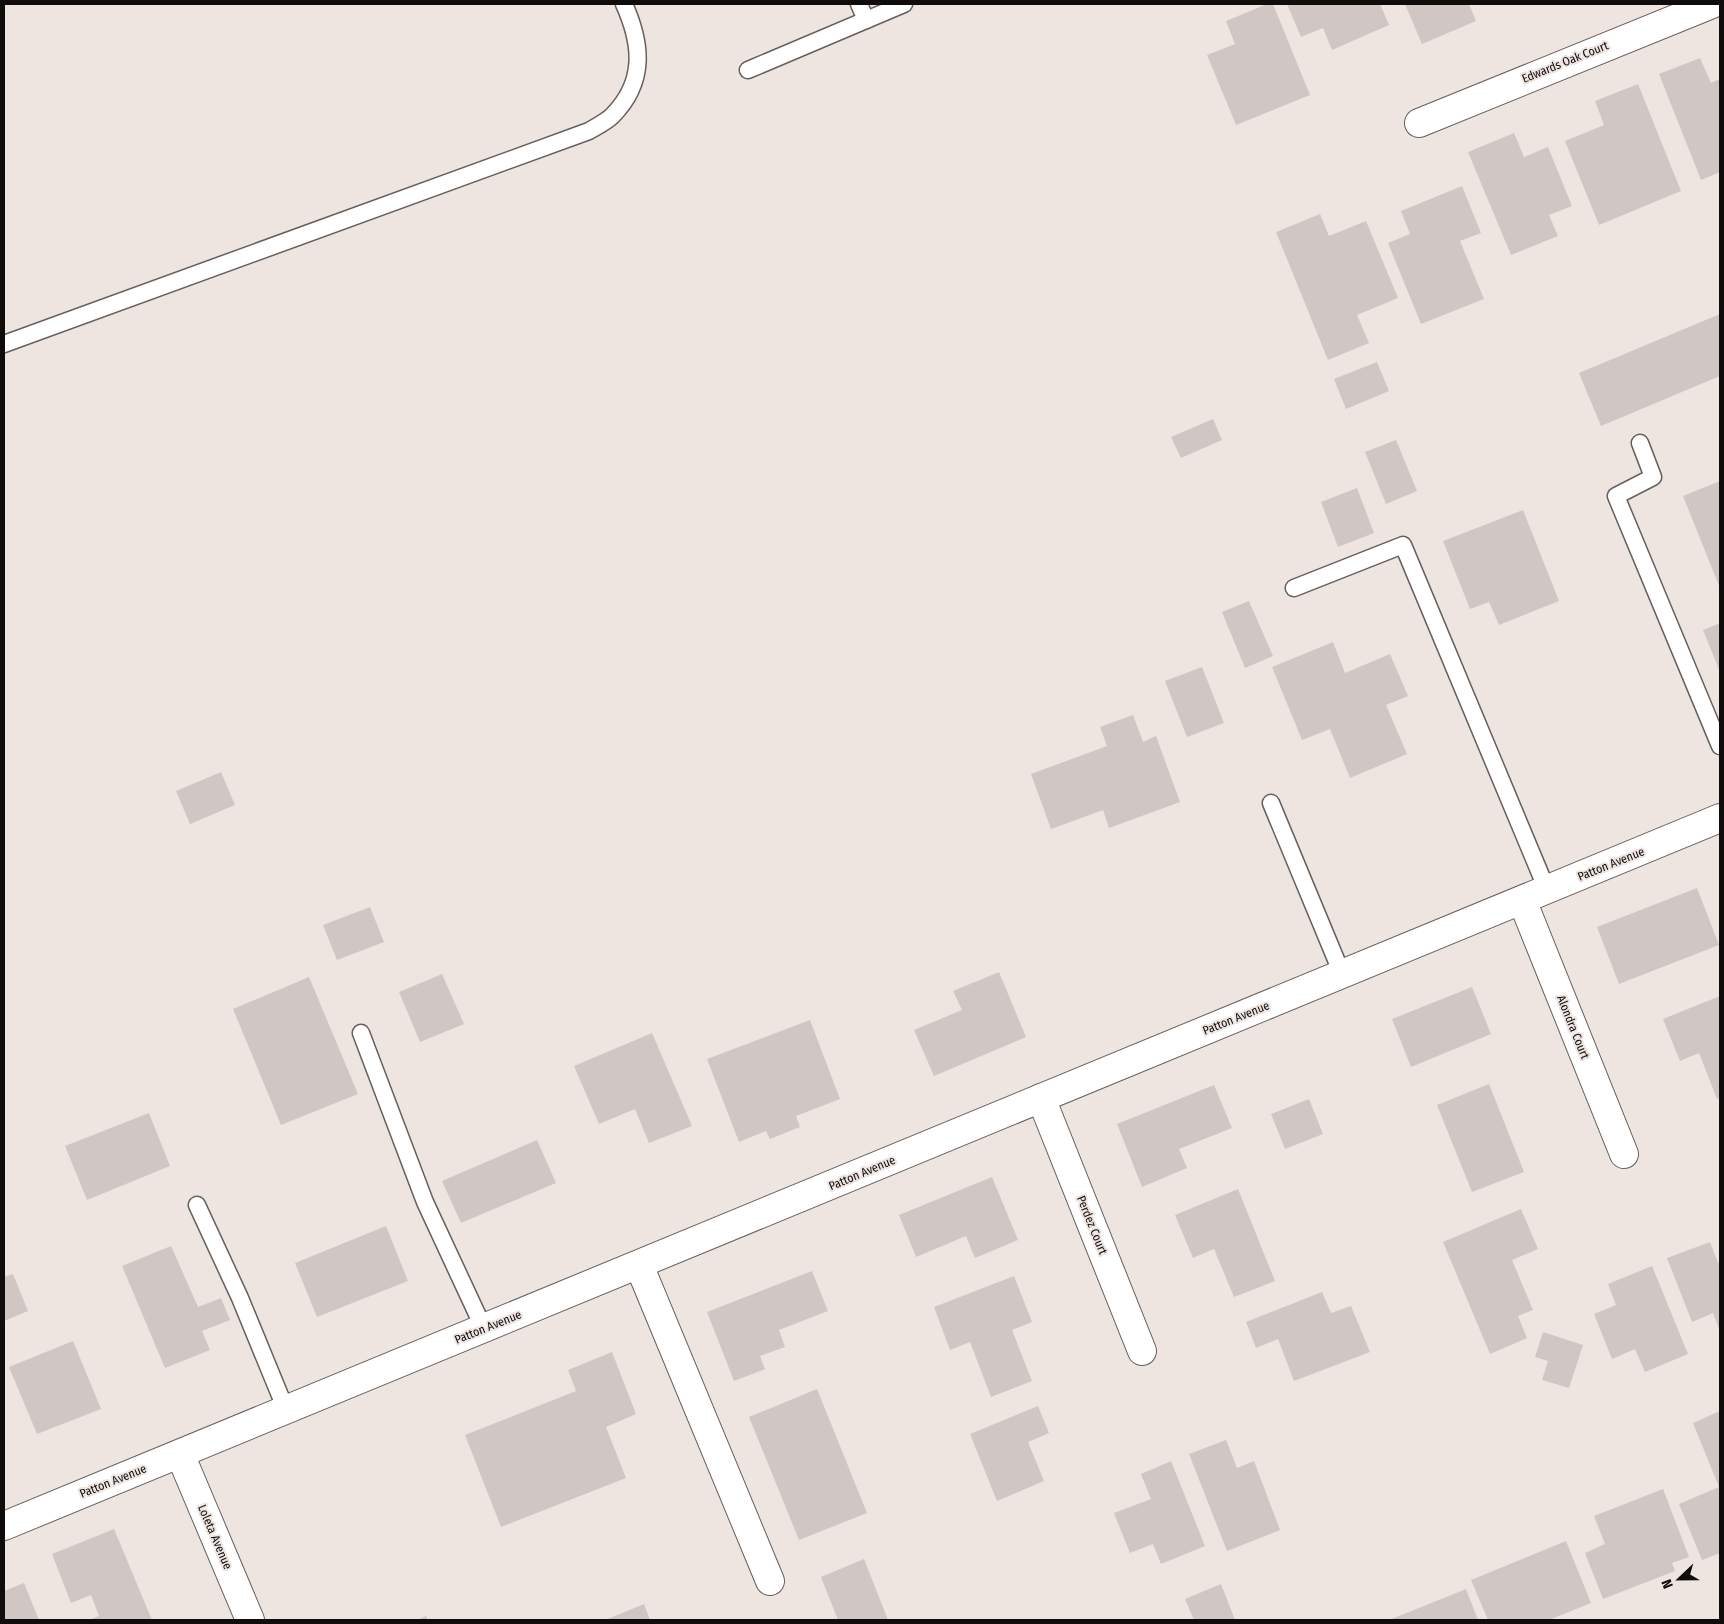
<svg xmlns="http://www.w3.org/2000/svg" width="1724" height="1624" font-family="'Fira Sans Condensed',sans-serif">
<rect width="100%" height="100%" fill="#eee5e1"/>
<g fill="#d0c7c4">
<path d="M 1267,4 L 1273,4 L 1310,95 L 1236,125 L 1207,55 L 1235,44 L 1226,21 Z"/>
<path d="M 1287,4 L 1380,4 L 1389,25 L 1332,50 L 1323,28 L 1301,37 Z"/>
<path d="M 1405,4 L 1469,4 L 1476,21 L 1422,44 Z"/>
<path d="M 1700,58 L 1711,83 L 1720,79 L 1720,172 L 1701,180 L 1659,74 Z"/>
<path d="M 1638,84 L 1681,191 L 1599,225 L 1565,141 L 1604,125 L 1595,101 Z"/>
<path d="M 1514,133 L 1524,157 L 1548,147 L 1572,206 L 1549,215 L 1558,236 L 1511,255 L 1468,152 Z"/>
<path d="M 1462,186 L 1481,233 L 1460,241 L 1484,299 L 1421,324 L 1388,243 L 1410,234 L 1401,211 Z"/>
<path d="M 1320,214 L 1329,236 L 1366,221 L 1398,298 L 1357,315 L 1369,343 L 1328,360 L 1276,232 Z"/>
<path d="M 1720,314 L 1720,376 L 1601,426 L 1579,373 Z"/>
<path d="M 1377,362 L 1389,391 L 1346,409 L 1334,379 Z"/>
<path d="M 1213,419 L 1222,440 L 1181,458 L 1171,437 Z"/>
<path d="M 1396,440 L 1417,491 L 1386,504 L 1365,452 Z"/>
<path d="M 1720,481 L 1720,588 L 1683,496 Z"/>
<path d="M 1357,488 L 1374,533 L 1338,547 L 1321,502 Z"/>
<path d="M 1523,510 L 1559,601 L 1499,625 L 1489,602 L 1470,609 L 1443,541 Z"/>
<path d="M 1249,601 L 1273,656 L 1245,668 L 1222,612 Z"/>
<path d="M 1720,623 L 1720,672 L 1703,630 Z"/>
<path d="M 1333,642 L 1345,673 L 1390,654 L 1408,696 L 1386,705 L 1407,754 L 1350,778 L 1330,729 L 1302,740 L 1272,667 Z"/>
<path d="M 1202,667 L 1224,723 L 1187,737 L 1165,681 Z"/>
<path d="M 1133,715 L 1143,742 L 1156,736 L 1180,802 L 1109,828 L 1103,810 L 1051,829 L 1031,774 L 1107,746 L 1100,727 Z"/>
<path d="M 221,772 L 235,805 L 190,824 L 176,791 Z"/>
<path d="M 1697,888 L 1719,945 L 1619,984 L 1597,927 Z"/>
<path d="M 370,907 L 384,942 L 337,960 L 323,925 Z"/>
<path d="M 999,972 L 1026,1037 L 934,1076 L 914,1030 L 962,1010 L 953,991 Z"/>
<path d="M 442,974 L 464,1024 L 420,1042 L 399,992 Z"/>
<path d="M 309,977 L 358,1094 L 281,1125 L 233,1009 Z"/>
<path d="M 1472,987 L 1491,1034 L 1411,1067 L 1392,1019 Z"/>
<path d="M 1720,996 L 1720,1098 L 1717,1099 L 1699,1053 L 1680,1061 L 1663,1019 Z"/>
<path d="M 810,1020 L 840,1099 L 796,1116 L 800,1127 L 770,1139 L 766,1131 L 739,1142 L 707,1059 Z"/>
<path d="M 652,1033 L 692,1126 L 649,1143 L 635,1109 L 599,1124 L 574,1066 Z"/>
<path d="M 1489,1084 L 1524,1172 L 1472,1192 L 1437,1105 Z"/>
<path d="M 1214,1085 L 1232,1128 L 1179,1149 L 1187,1168 L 1142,1187 L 1117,1124 Z"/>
<path d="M 1309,1099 L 1323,1134 L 1285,1149 L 1271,1114 Z"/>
<path d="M 149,1113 L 170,1166 L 87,1200 L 65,1146 Z"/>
<path d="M 537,1140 L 556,1183 L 461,1223 L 442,1181 Z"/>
<path d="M 992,1177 L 1018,1240 L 975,1258 L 966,1236 L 916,1257 L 899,1215 Z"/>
<path d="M 1238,1189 L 1275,1281 L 1234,1297 L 1214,1249 L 1193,1258 L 1175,1215 Z"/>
<path d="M 1521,1209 L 1538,1249 L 1512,1260 L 1533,1310 L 1518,1316 L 1527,1338 L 1490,1354 L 1443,1242 Z"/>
<path d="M 386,1226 L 408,1281 L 317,1317 L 295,1263 Z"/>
<path d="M 1710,1242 L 1718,1263 L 1720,1262 L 1720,1331 L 1713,1313 L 1692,1322 L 1667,1258 Z"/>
<path d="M 171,1246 L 198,1307 L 221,1298 L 230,1320 L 202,1331 L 210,1350 L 165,1368 L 122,1266 Z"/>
<path d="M 1652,1266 L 1688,1354 L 1645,1372 L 1635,1349 L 1612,1359 L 1594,1314 L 1616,1305 L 1608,1284 Z"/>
<path d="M 812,1271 L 828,1311 L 779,1330 L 785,1347 L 760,1356 L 765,1369 L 734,1381 L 707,1312 Z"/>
<path d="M 13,1274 L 28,1311 L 4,1321 L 4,1277 Z"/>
<path d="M 1014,1276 L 1032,1322 L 1012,1330 L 1032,1381 L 991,1397 L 970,1342 L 950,1350 L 934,1307 Z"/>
<path d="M 1322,1292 L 1331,1313 L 1351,1306 L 1370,1352 L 1294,1381 L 1278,1339 L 1256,1348 L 1246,1322 Z"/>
<path d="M 1543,1332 L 1583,1345 L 1569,1388 L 1542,1380 L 1548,1361 L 1535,1357 Z"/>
<path d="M 73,1341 L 101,1409 L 37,1434 L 9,1367 Z"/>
<path d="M 612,1352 L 636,1414 L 606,1427 L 626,1478 L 501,1527 L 465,1435 L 576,1391 L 568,1370 Z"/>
<path d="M 817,1389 L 867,1513 L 799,1540 L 749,1417 Z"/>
<path d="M 1038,1406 L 1049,1433 L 1028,1442 L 1044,1481 L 997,1501 L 970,1434 Z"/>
<path d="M 1720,1411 L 1720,1553 L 1702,1560 L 1679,1504 L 1719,1487 L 1693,1423 Z"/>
<path d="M 1226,1440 L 1237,1468 L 1254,1461 L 1280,1530 L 1227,1551 L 1189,1454 Z"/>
<path d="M 1171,1461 L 1205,1546 L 1161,1564 L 1153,1544 L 1130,1553 L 1114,1513 L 1151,1499 L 1141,1474 Z"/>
<path d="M 1663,1489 L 1689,1557 L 1672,1563 L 1675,1571 L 1603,1599 L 1585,1553 L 1605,1544 L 1594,1516 Z"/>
<path d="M 114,1529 L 152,1620 L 89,1620 L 99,1616 L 91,1595 L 71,1603 L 52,1554 Z"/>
<path d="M 1566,1541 L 1591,1603 L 1549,1620 L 1488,1620 L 1471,1580 Z"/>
<path d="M 864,1559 L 888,1620 L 838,1620 L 821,1577 Z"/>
<path d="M 24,1583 L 39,1620 L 4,1620 L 4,1591 Z"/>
<path d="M 1221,1584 L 1235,1620 L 1194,1620 L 1185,1599 Z"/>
<path d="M 1466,1589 L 1478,1620 L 1389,1620 Z"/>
<path d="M 644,1604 L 650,1620 L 605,1620 Z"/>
<path d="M 426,1616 L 428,1620 L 417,1620 Z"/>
</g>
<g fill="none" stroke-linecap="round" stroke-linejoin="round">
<g stroke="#665f5c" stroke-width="19">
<g id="service">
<path d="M 859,4 L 866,20"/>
<path d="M 748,70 L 904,4"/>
<path d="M 4,344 L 589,131 C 597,126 606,122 612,116 C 646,82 642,44 624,4"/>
<path d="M 1640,443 L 1653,477 L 1616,496 L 1720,746"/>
<path d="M 1294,588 L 1403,545 L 1547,890"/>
<path d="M 1271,803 L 1342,974"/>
<path d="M 361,1033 L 425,1202 L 484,1329"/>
<path d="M 197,1205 L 240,1298 L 286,1410"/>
</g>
</g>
<g stroke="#665f5c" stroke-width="30">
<g id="minor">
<path d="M 1419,123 L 1712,4"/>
<path d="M 1522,900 L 1624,1154"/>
<path d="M 1041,1098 L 1142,1351"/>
<path d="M 639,1265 L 770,1581"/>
<path d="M 180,1454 L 250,1620"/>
<path d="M 4,1526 L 1720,818"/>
</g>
</g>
<use href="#service" stroke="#fff" stroke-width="16"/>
<use href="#minor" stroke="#fff" stroke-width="28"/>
</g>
<g text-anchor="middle" stroke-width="4" stroke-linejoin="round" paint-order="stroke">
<g font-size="12" fill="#0f0c0b" stroke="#eee5e1">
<text transform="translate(1565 62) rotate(-22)" y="4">Edwards Oak Court</text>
<text transform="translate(1611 864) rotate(-22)" y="4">Patton Avenue</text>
<text transform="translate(1236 1018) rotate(-22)" y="4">Patton Avenue</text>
<text transform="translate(1573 1027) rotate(68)" y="4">Alondra Court</text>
<text transform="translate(862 1173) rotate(-23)" y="4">Patton Avenue</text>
<text transform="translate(1092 1225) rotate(68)" y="4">Perdez Court</text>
<text transform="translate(488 1327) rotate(-22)" y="4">Patton Avenue</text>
<text transform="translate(113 1481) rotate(-22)" y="4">Patton Avenue</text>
<text transform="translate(215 1537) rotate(67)" y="4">Loleta Avenue</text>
</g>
</g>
<rect width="1724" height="1624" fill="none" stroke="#0f0c0b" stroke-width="10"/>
<g transform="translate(1679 1579) rotate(248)" stroke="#eee5e1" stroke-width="4" paint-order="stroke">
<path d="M0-4L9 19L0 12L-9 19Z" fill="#0f0c0b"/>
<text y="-8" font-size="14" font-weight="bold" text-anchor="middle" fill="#0f0c0b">N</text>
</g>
</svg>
